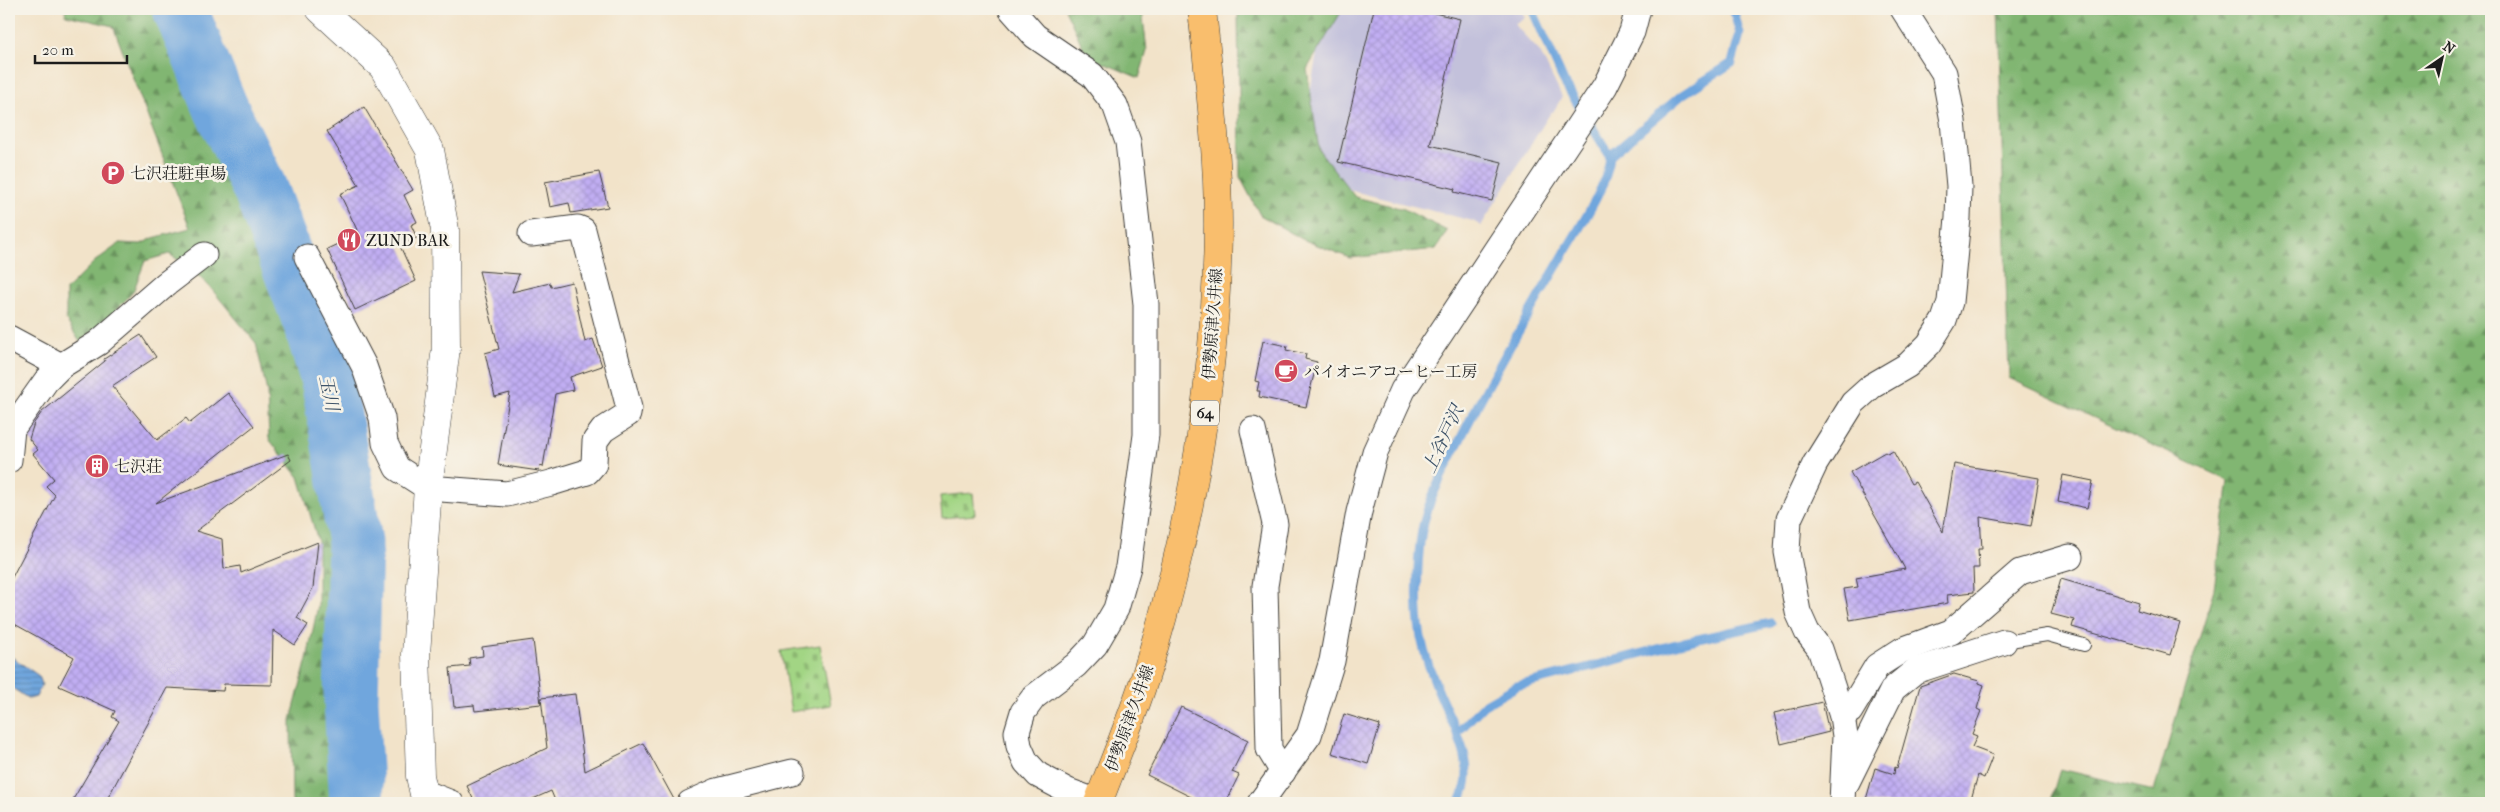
<svg xmlns="http://www.w3.org/2000/svg" width="2500" height="812" font-family="'IM FELL French Canon','Noto Serif JP',serif">
<defs>
<pattern id="forest-firs" width="22" height="20" patternUnits="userSpaceOnUse" patternTransform="scale(1.25)"><rect width="22" height="20" fill="#81b672"/><path d="M5 1l3.5 6h-7zM16 11l3.5 6h-7z" fill="#69935d"/></pattern>
<pattern id="cemetery-stones" width="16" height="16" patternUnits="userSpaceOnUse" patternTransform="scale(1.25)"><rect width="16" height="16" fill="#a2d584"/><path d="M2 7V4a2 2 0 0 1 4 0v3zM10 15v-3a2 2 0 0 1 4 0v3z" fill="#8bb671"/></pattern>
<pattern id="water-rules" width="6" height="5" patternUnits="userSpaceOnUse" patternTransform="scale(1.25)"><rect width="6" height="5" fill="#70a6dd"/><path d="M0 2.5h6" fill="none" stroke="#5b86b2"/></pattern>
<pattern id="building-cross-hatch" width="8" height="8" patternUnits="userSpaceOnUse" patternTransform="scale(1.25)"><rect width="8" height="8" fill="#c1aef3"/><path d="M0 0l8 8M0 8l8-8" fill="none" stroke="#a595d0"/></pattern>
</defs>
<rect width="100%" height="100%" fill="#f7f3e8"/>
<filter id="ink" filterUnits="userSpaceOnUse"><feTurbulence type="fractalNoise" baseFrequency=".02" numOctaves="2"/><feDisplacementMap in="SourceGraphic" scale="10" xChannelSelector="R" yChannelSelector="G"/><feConvolveMatrix kernelMatrix="1 2 1 2 8 2 1 2 1" color-interpolation-filters="sRGB"/></filter>
<filter id="wash" filterUnits="userSpaceOnUse"><feTurbulence type="fractalNoise" baseFrequency=".0096" numOctaves="4" result="noise"/><feDisplacementMap in="SourceGraphic" scale="20" xChannelSelector="R" yChannelSelector="G"/><feGaussianBlur stdDeviation="1.12" result="paint"/><feColorMatrix in="noise" values="0 0 0 0 0 0 0 0 0 0 0 0 0 0 0 0 0 1.4 0 .05"/><feComposite in="paint" operator="in"/></filter>
<g filter="url(#wash)">
<rect width="100%" height="100%" fill="#f2e3c9"/>
<path fill="#c3c1db" d="M 1329,9 L 1520,9 L 1525,17 L 1514,24 L 1540,52 L 1562,97 L 1553,112 L 1551,112 L 1481,226 L 1473,221 L 1353,191 L 1333,178 L 1311,144 L 1307,109 L 1321,31 Z"/>
<g fill="url(#forest-firs)" stroke="#4e6947">
<path d="M 65,9 L 168,9 L 220,128 L 225,171 L 255,227 L 291,240 C 309,281 324,320 333,364 L 313,391 L 311,431 L 341,526 L 344,568 L 346,803 L 293,803 L 292,801 L 291,720 L 307,659 L 318,605 L 318,541 L 299,477 L 269,439 L 267,392 L 256,343 L 209,286 L 189,267 L 169,254 L 145,261 L 133,292 L 110,317 L 80,342 L 66,320 L 66,290 L 94,262 L 120,243 L 141,244 L 153,238 L 190,228 L 113,26 L 66,15 Z"/>
<path d="M 1065,9 L 1142,9 L 1147,51 L 1139,78 L 1087,56 Z"/>
<path d="M 1238,9 L 1343,9 L 1307,69 L 1319,150 L 1355,197 L 1404,209 L 1447,231 L 1436,249 L 1350,258 L 1302,239 L 1260,215 L 1240,177 Z"/>
<path d="M 1998,9 L 2491,9 L 2491,803 L 2050,803 L 2060,769 L 2154,791 L 2214,589 L 2229,481 L 2009,378 Z"/>
</g>
<g fill="url(#cemetery-stones)" stroke="#5f7850">
<path d="M 973,493 L 975,515 L 942,518 L 940,496 Z"/>
<path d="M 820,645 L 831,705 L 791,712 L 781,651 Z"/>
</g>
<path fill="url(#water-rules)" stroke="#46617c" d="M 9,655 L 39,676 L 42,684 L 36,697 L 29,699 L 9,686 Z"/>
<g fill="none" stroke-linecap="round" stroke-linejoin="round">
<g stroke="#70a6dd" stroke-width="9">
<path d="M 1610,156 L 1682,95 L 1732,63 L 1740,34 L 1733,9"/>
<path d="M 1457,733 L 1484,705 L 1517,686 L 1684,642 L 1771,623"/>
<path d="M 1459,803 C 1483,764 1447,719 1435,682 C 1428,665 1421,643 1419,624 C 1416,597 1417,544 1425,518 C 1432,493 1445,469 1457,446 C 1489,380 1527,317 1564,254 C 1579,227 1608,187 1610,156 L 1564,82 L 1532,9"/>
</g>
<path stroke="#70a6dd" stroke-width="55" d="M 180,9 L 221,108 L 260,189 L 311,324 L 329,384 L 355,542 L 351,700 L 357,803"/>
</g>
<g id="blocks">
<g fill="url(#building-cross-hatch)">
<path d="M 1374,9 L 1417,9 L 1460,19 L 1430,145 L 1502,162 L 1492,201 L 1454,192 L 1455,189 L 1338,162 Z"/>
<path d="M 364,107 L 413,190 L 404,195 L 417,222 L 411,225 L 417,238 L 400,246 L 416,281 L 355,310 L 327,249 L 359,234 L 340,194 L 359,185 L 327,131 Z"/>
<path d="M 599,172 L 608,207 L 571,213 L 569,203 L 550,207 L 545,182 Z"/>
<path d="M 479,271 L 519,274 L 512,292 L 550,283 L 551,287 L 572,282 L 585,342 L 593,339 L 602,366 L 570,377 L 573,390 L 555,394 L 543,467 L 540,466 L 539,471 L 498,465 L 510,393 L 495,397 L 485,353 L 499,349 Z"/>
<path d="M 141,335 L 156,357 L 112,386 L 157,440 L 186,418 L 190,423 L 228,393 L 254,426 L 156,503 L 288,454 L 291,460 L 196,531 L 222,539 L 224,569 L 240,566 L 241,573 L 318,542 L 313,588 L 297,618 L 308,625 L 295,645 L 273,630 L 272,685 L 224,684 L 223,691 L 167,688 L 105,803 L 71,803 L 119,721 L 112,717 L 115,711 L 59,686 L 74,657 L 9,621 L 9,583 L 55,495 L 46,486 L 54,479 L 33,454 L 38,450 L 29,439 L 34,423 L 42,412 L 105,361 L 104,359 Z"/>
<path d="M 1263,341 L 1287,346 L 1286,350 L 1306,354 L 1305,359 L 1317,362 L 1306,407 L 1259,397 L 1260,391 L 1257,391 L 1259,382 L 1255,381 Z"/>
<path d="M 1893,451 L 1911,484 L 1915,482 L 1943,532 L 1954,464 L 2039,478 L 2031,526 L 1980,517 L 1982,549 L 1978,549 L 1979,568 L 1973,568 L 1974,592 L 1947,595 L 1948,603 L 1850,620 L 1844,589 L 1858,587 L 1856,578 L 1905,569 L 1850,472 L 1885,452 L 1888,454 Z"/>
<path d="M 2063,475 L 2093,481 L 2087,508 L 2058,502 Z"/>
<path d="M 2061,579 L 2139,602 L 2137,610 L 2180,623 L 2170,655 L 2072,627 L 2074,620 L 2051,614 Z"/>
<path d="M 533,640 L 541,704 L 475,711 L 474,705 L 454,707 L 450,668 L 470,666 L 469,658 L 483,656 L 482,647 Z"/>
<path d="M 1954,674 L 1979,681 L 1979,683 L 1984,685 L 1977,709 L 1981,711 L 1972,734 L 1977,736 L 1972,747 L 1993,755 L 1984,778 L 1978,775 L 1970,803 L 1865,803 L 1875,768 L 1894,774 L 1895,767 L 1897,768 L 1920,686 Z"/>
<path d="M 575,694 L 585,771 L 643,743 L 676,803 L 556,803 L 551,791 L 524,803 L 475,803 L 467,786 L 547,748 L 541,698 Z"/>
<path d="M 1822,702 L 1829,732 L 1781,744 L 1774,713 Z"/>
<path d="M 1181,707 L 1248,740 L 1232,772 L 1239,775 L 1225,803 L 1203,803 L 1147,775 Z"/>
<path d="M 1344,714 L 1380,725 L 1368,764 L 1332,753 Z"/>
</g>
</g>
</g>
<g filter="url(#ink)">
<use href="#blocks" fill-opacity="0" stroke="#3c3a36" stroke-width="1"/>
<g fill="none" stroke-linecap="round" stroke-linejoin="round">
<g stroke="#3c3a36" stroke-width="14">
<path id="service" d="M 2004,642 L 2047,635 L 2084,645"/>
</g>
<g stroke="#3c3a36" stroke-width="27">
<g id="minor">
<path d="M 1011,9 L 1035,36 L 1092,75 L 1115,105 L 1128,142 L 1146,304 L 1146,435 L 1128,567 L 1116,609 L 1095,645 L 1076,665 L 1034,697 L 1023,712 L 1017,732 L 1019,746 L 1026,762 L 1038,775 L 1068,791 L 1100,803"/>
<path d="M 307,257 L 364,366 L 382,418 L 385,443 L 397,468 L 428,488 L 507,494 L 551,483 L 587,472 L 594,464 L 595,441 L 603,430 L 628,414 L 629,408 L 583,230 L 578,228 L 531,234"/>
<path d="M 9,338 L 61,366"/>
<path d="M 1253,430 L 1275,524 L 1265,586 L 1269,749 L 1283,772"/>
<path d="M 9,460 L 12,429 L 46,381 L 61,366 L 98,343 L 166,284 L 204,255"/>
<path d="M 1842,716 L 1850,711 L 1877,666 L 1902,650 L 1951,632 L 2020,572 L 2070,557"/>
<path d="M 1847,782 L 1893,689 L 1915,671 L 2004,642"/>
<path d="M 423,792 L 451,803"/>
<path d="M 690,803 L 717,791 L 792,772"/>
<path d="M 1260,803 L 1309,735 L 1332,661 L 1359,512 L 1375,452 L 1403,390 L 1605,86 L 1632,32 L 1638,9"/>
<path d="M 1842,803 L 1845,736 L 1842,716 L 1820,649 L 1807,632 L 1798,612 L 1787,552 L 1789,519 L 1815,464 L 1853,403 L 1872,386 L 1908,365 L 1929,344 L 1944,320 L 1950,302 L 1958,218 L 1959,186 L 1953,121 L 1944,73 L 1903,9"/>
</g>
</g>
<g stroke="#3c3a36" stroke-width="29">
<path id="tertiary" d="M 320,9 L 383,67 L 430,150 L 445,230 L 446,348 L 428,488 L 416,654 L 420,776 L 426,803"/>
</g>
<g stroke="#3c3a36" stroke-width="29">
<path id="primary" d="M 1098,803 C 1116,755 1137,707 1151,658 C 1193,517 1217,371 1218,224 C 1218,152 1209,80 1202,9"/>
</g>
<use href="#service" stroke="#fff" stroke-width="12"/>
<use href="#minor" stroke="#fff" stroke-width="25"/>
<use href="#tertiary" stroke="#fff" stroke-width="28"/>
<use href="#primary" stroke="#f9be6d" stroke-width="28"/>
</g>
</g>
<defs>
<g id="parking-disc" transform="scale(1.25)"><circle r="9.5" fill="#d1495b" stroke="#f7f3e8"/><path d="M-3.5-5.5H1a3.5 3.5 0 0 1 0 7H-1V5.5H-3.5ZM-1-3.4V-.6H.8a1.4 1.4 0 0 0 0-2.8Z" fill="#fff"/></g>
<g id="restaurant-disc" transform="scale(1.25)"><circle r="9.5" fill="#d1495b" stroke="#f7f3e8"/><path d="M-5-6h1v4h1v-4h1v4h1v-4h1v5L-1.5 .5V6h-2V.5L-5-1ZM5-6V6H3V1.5H1.5Q1.5-4 5-6Z" fill="#fff"/></g>
<g id="cafe-disc" transform="scale(1.25)"><circle r="9.5" fill="#d1495b" stroke="#f7f3e8"/><path d="M-5.5-4.5H6V0H3Q3 3.5 0 3.5H-2.5Q-5.5 3.5-5.5 0ZM3-3.2v2h1.7v-2ZM-6 4.5H4V6H-6Z" fill="#fff"/></g>
<g id="building-disc" transform="scale(1.25)"><circle r="9.5" fill="#d1495b" stroke="#f7f3e8"/><path d="M-4-6H4V6H1V3H-1V6H-4ZM-2.5-4.3h1.7v1.8h-1.7ZM.8-4.3h1.7v1.8H.8ZM-2.5-1h1.7V.8h-1.7ZM.8-1h1.7V.8H.8Z" fill="#fff"/></g>
</defs>
<g fill-rule="evenodd">
<use href="#parking-disc" x="113" y="173"/>
<use href="#restaurant-disc" x="349" y="240"/>
<use href="#cafe-disc" x="1286" y="371"/>
<use href="#building-disc" x="97" y="466"/>
</g>
<g text-anchor="middle" stroke-width="5" stroke-linejoin="round" paint-order="stroke">
<rect fill="#f7f3e8" stroke="#5e5c59" stroke-width="1" x="1191" y="400.5" width="28" height="25" rx="4"/>
<g font-size="15" font-weight="bold" fill="#1c1c1c">
<text x="1205" y="418">64</text>
</g>
<g font-size="16" fill="#1c1c1c" stroke="#f7f3e8" text-anchor="start">
<text x="130" y="179">七沢荘駐車場</text>
<text x="366" y="246">ZUND BAR</text>
<text x="1304" y="377">パイオニアコーヒー工房</text>
<text x="114" y="472">七沢荘</text>
</g>
<g font-size="16" fill="#1c1c1c" stroke="#f7f3e8">
<text transform="translate(1212 324) rotate(-86)" y="6">伊勢原津久井線</text>
<text transform="translate(1129 718) rotate(-70)" y="6">伊勢原津久井線</text>
</g>
<g font-size="18" font-style="italic" fill="#3e5369" stroke="#f7f3e8">
<text transform="translate(329 393) rotate(78)" y="6">玉川</text>
<text transform="translate(1443 439) rotate(-65)" y="6">上谷戸沢</text>
</g>
</g>
<rect width="2500" height="812" fill="none" stroke="#f7f3e8" stroke-width="30"/>
<g transform="translate(2442 58) rotate(34)" stroke="#f7f3e8" stroke-width="4" paint-order="stroke">
<path d="M0-4L9 19L0 12L-9 19Z" fill="#1c1c1c"/>
<text y="-8" font-size="14" font-weight="bold" text-anchor="middle" fill="#1c1c1c">N</text>
</g>
<path d="M35 55v8h92v-8" fill="none" stroke="#1c1c1c" stroke-width="2.5"/>
<text x="42" y="55" font-size="15" fill="#1c1c1c" stroke="#f7f3e8" stroke-width="4" paint-order="stroke">20 m</text>
</svg>
